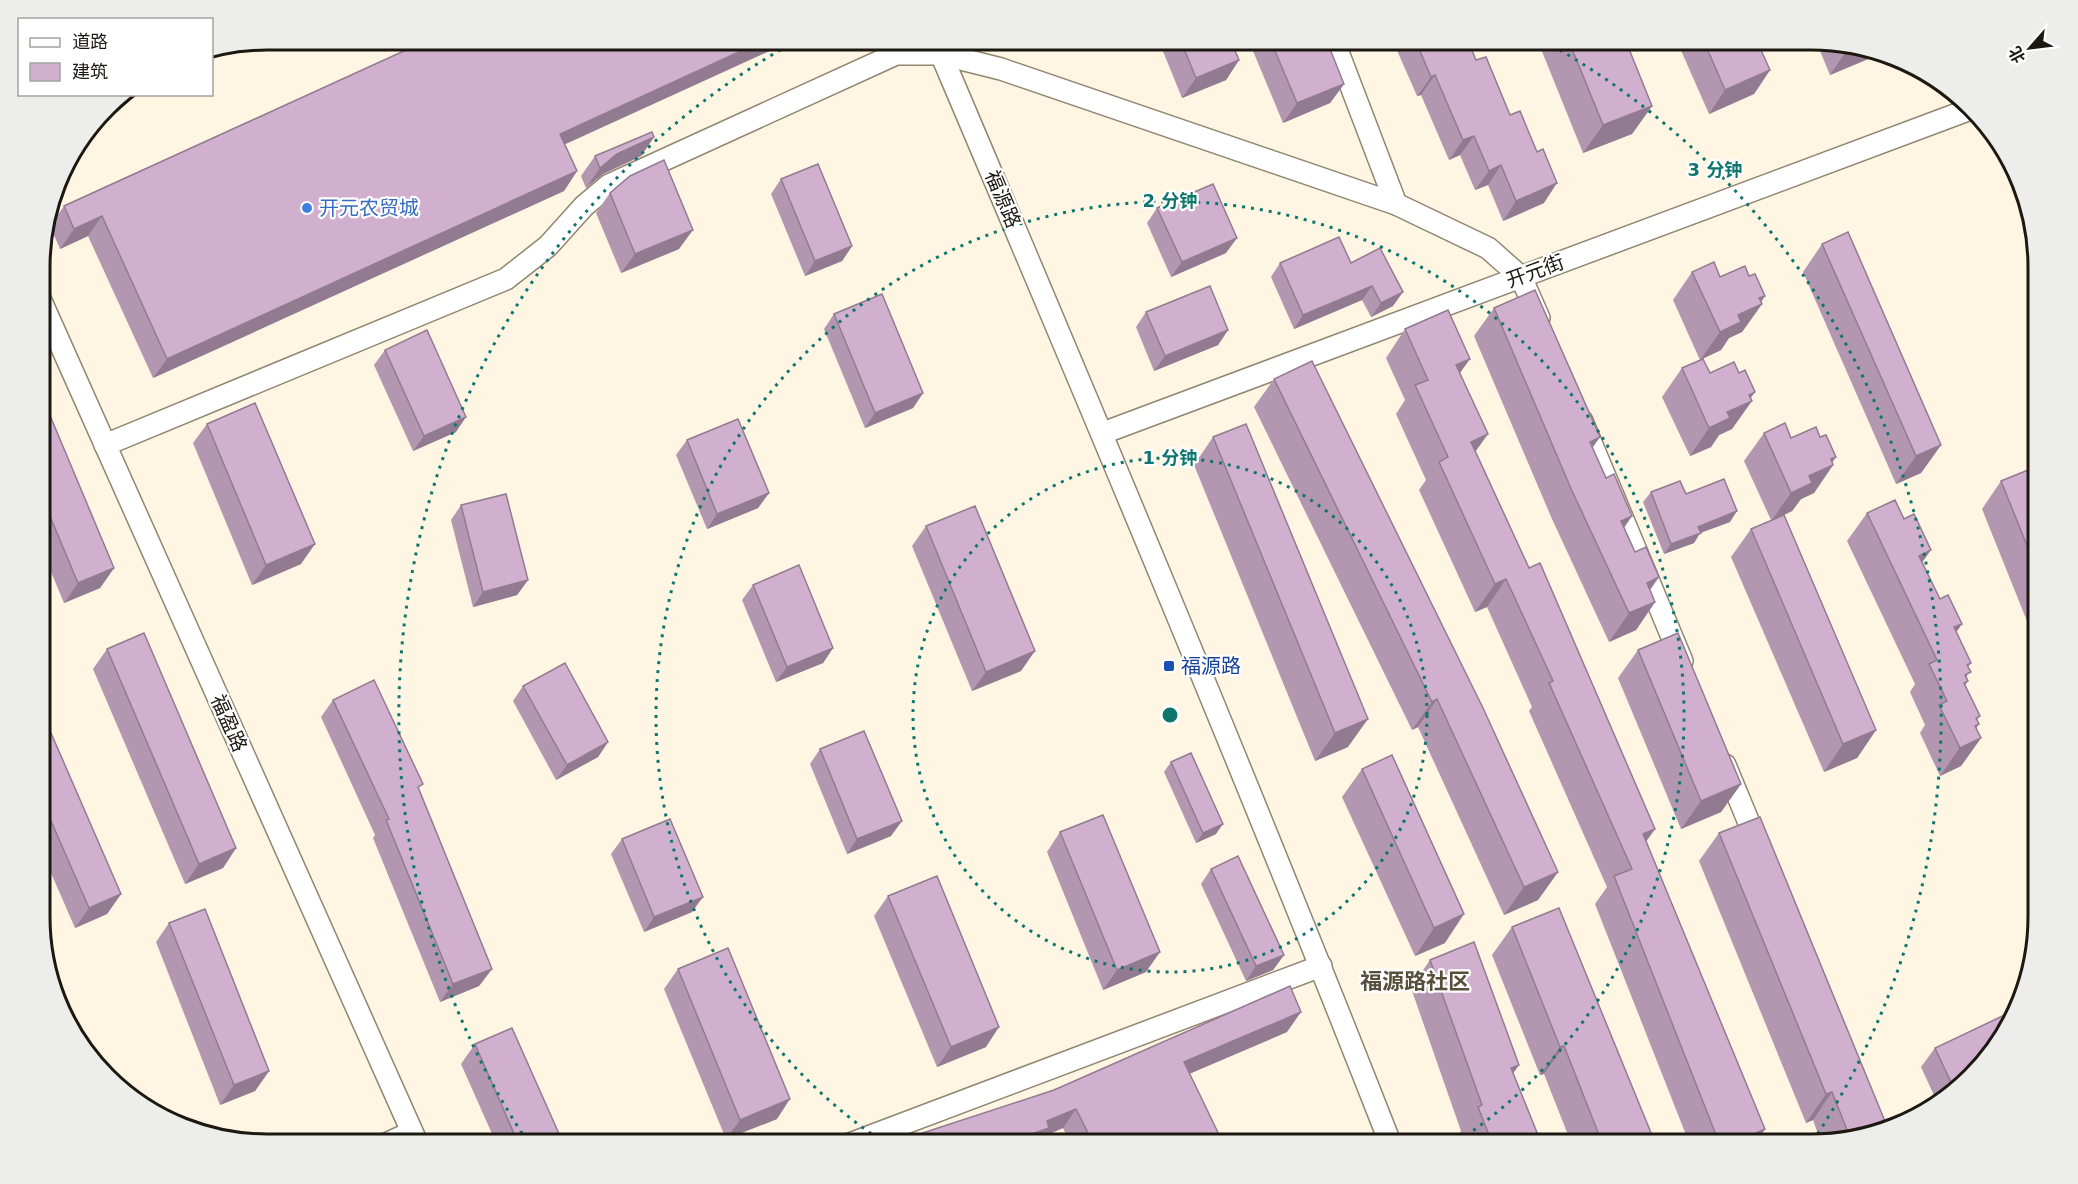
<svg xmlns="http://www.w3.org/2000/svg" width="2078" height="1184" font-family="'DejaVu Sans','Noto Sans SC',sans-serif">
<rect width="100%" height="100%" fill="#fef5e3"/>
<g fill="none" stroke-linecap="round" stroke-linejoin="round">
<g stroke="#908671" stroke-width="24">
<g id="minor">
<path d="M 1333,39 L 1396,204"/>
<path d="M 941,54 C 1095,416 1247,778 1391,1145"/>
<path d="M 41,301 L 418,1145"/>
<path d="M 1582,421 L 1682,661"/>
<path d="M 1103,433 L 1968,110"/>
<path d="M 105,445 L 506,279 L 548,246 L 584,206 L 609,185 L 896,54 L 941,54 L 1001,69 L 1396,204 L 1488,248 L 1521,277 L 1539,318"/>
<path d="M 1725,765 L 1759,847"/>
<path d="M 384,1145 L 412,1132"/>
<path d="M 847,1145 L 1321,966"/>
</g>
</g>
<use href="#minor" stroke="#fff" stroke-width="21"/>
</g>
<g fill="#b397b1">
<path d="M 1158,39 L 1230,39 L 1239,60 L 1226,80 L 1182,98 Z"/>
<path d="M 1248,39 L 1326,39 L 1344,84 L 1330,103 L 1283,123 Z"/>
<path d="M 1392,39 L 1467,39 L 1476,60 L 1544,203 L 1503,221 L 1488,185 L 1475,190 L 1460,155 L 1449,160 L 1421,95 L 1417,96 Z"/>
<path d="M 1537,39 L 1625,39 L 1652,106 L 1632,134 L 1583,153 Z"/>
<path d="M 1676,39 L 1756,39 L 1770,70 L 1754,94 L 1709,114 Z"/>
<path d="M 1815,39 L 1871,47 L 1880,54 L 1830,75 Z"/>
<path d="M 654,137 L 641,156 L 603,174 L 586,188 L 581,176 L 595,156 Z"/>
<path d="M 565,145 L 577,171 L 564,191 L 153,378 L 88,236 L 60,249 L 50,226 L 64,206 Z"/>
<path d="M 781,179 L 852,246 L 842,261 L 805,276 L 771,194 Z"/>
<path d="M 610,193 L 679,249 L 621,273 L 596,213 Z"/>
<path d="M 1157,208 L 1226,253 L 1171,277 L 1147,223 Z"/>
<path d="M 1822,244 L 1941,445 L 1921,473 L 1896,484 L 1803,272 Z"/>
<path d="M 1280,263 L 1351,263 L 1393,306 L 1371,317 L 1362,300 L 1294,329 L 1271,277 Z"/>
<path d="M 1692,272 L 1720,277 L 1749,276 L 1765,296 L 1761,302 L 1762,304 L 1742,332 L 1729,338 L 1721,350 L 1700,360 L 1673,300 Z"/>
<path d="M 1494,308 L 1600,437 L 1592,448 L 1606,478 L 1632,516 L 1624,528 L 1655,602 L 1636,630 L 1609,642 L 1552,519 L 1474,336 Z"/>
<path d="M 1146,312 L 1228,330 L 1218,345 L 1154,371 L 1136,327 Z"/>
<path d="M 834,314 L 923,393 L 913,408 L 865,428 L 824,329 Z"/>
<path d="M 1405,329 L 1460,373 L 1475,451 L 1529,568 L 1655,829 L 1646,841 L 1765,1129 L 1759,1139 L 1761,1145 L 1690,1145 L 1595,904 L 1607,887 L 1529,711 L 1532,707 L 1487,607 L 1475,612 L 1419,490 L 1426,480 L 1396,414 L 1405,400 L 1386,358 Z"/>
<path d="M 385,350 L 456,432 L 413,451 L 374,365 Z"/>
<path d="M 1682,368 L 1710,373 L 1750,398 L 1732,429 L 1719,435 L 1711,447 L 1690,456 L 1662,397 Z"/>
<path d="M 1274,379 L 1558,872 L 1538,900 L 1504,915 L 1418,727 L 1412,730 L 1254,407 Z"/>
<path d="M 41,394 L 114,568 L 100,588 L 64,603 L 41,548 Z"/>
<path d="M 207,424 L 301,564 L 252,585 L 193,443 Z"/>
<path d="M 1764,433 L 1791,438 L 1832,463 L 1833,465 L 1814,493 L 1801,499 L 1792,511 L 1784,515 L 1876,730 L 1857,758 L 1824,772 L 1731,557 L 1751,529 L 1771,520 L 1744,461 Z"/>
<path d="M 1213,437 L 1348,747 L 1315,761 L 1194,465 Z"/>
<path d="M 687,440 L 769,493 L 758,508 L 707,529 L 676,455 Z"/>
<path d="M 2001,481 L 2038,496 L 2039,651 L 1982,509 Z"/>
<path d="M 1651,492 L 1686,494 L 1730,522 L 1700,533 L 1694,543 L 1664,554 L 1643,502 Z"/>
<path d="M 461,505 L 528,580 L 517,595 L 473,607 L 451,520 Z"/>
<path d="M 1867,513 L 1922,563 L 1940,599 L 1962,624 L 1956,632 L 1971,663 L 1968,667 L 1967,678 L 1968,681 L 1965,686 L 1980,716 L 1977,720 L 1979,724 L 1976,728 L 1981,738 L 1961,766 L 1940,776 L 1920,733 L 1925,725 L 1910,692 L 1915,684 L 1847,541 Z"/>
<path d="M 926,526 L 1021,671 L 972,691 L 912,546 Z"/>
<path d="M 753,585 L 833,648 L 823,663 L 776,682 L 742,600 Z"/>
<path d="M 107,649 L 236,848 L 223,868 L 185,884 L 93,669 Z"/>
<path d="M 1638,650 L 1741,784 L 1721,812 L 1681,829 L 1618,678 Z"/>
<path d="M 523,686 L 608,742 L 598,757 L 556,780 L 513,701 Z"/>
<path d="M 333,700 L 419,790 L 492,969 L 479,986 L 440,1002 L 373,838 L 375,835 L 321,717 Z"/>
<path d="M 41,710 L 121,894 L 107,914 L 75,928 L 41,850 Z"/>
<path d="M 820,749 L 891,836 L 847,854 L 810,764 Z"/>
<path d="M 1171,762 L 1216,834 L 1196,843 L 1164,772 Z"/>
<path d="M 1362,769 L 1445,943 L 1415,956 L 1342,797 Z"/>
<path d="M 1060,832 L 1146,972 L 1103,990 L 1047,852 Z"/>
<path d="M 1719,833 L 1884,1133 L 1822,1145 L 1813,1120 L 1806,1123 L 1699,861 Z"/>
<path d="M 622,839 L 692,912 L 644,932 L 611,854 Z"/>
<path d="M 1211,869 L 1284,955 L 1273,970 L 1246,981 L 1201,884 Z"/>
<path d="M 888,896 L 986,1047 L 937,1067 L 874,916 Z"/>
<path d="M 169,923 L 269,1071 L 255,1091 L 220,1105 L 156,942 Z"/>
<path d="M 1512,927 L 1656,1145 L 1572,1145 L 1544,1074 L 1540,1075 L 1492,955 Z"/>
<path d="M 1430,960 L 1519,1065 L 1513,1073 L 1542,1145 L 1462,1145 L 1458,1135 L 1461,1131 L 1411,988 Z"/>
<path d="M 678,969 L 777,1119 L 726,1139 L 664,989 Z"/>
<path d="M 2009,1031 L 1939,1106 L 1921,1067 L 1935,1048 Z"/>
<path d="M 1287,1032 L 1189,1074 L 1224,1145 L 1071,1145 L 1063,1128 L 1044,1136 L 1038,1145 L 886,1145 Z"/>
<path d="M 475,1044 L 564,1145 L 497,1145 L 461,1064 Z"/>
</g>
<g fill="#927b90">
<path d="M 767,39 L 796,39 L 546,153 L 560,134 Z"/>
<path d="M 1855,45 L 1871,47 L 1882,51 L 1880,54 L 1830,75 L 1849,47 Z"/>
<path d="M 1239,60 L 1226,80 L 1182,98 L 1196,78 Z"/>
<path d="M 1770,70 L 1754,94 L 1709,114 L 1725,90 Z"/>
<path d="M 1435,75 L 1421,95 L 1417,96 L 1431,77 Z"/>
<path d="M 1344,84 L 1330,103 L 1283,123 L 1297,103 Z"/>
<path d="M 1652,106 L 1632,134 L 1583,153 L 1603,125 Z"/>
<path d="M 1474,136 L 1460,155 L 1449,160 L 1463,140 Z"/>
<path d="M 654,137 L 641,156 L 603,174 L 586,188 L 600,168 L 617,154 Z"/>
<path d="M 1501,165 L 1488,185 L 1475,190 L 1489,171 Z"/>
<path d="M 577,171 L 564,191 L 153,378 L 167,359 Z"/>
<path d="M 1557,183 L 1544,203 L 1503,221 L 1516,201 Z"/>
<path d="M 102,216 L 88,236 L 60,249 L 74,229 Z"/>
<path d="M 693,230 L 679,249 L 621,273 L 635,254 Z"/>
<path d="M 1237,238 L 1226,253 L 1171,277 L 1182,262 Z"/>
<path d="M 852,246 L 842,261 L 805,276 L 815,261 Z"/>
<path d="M 1372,286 L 1362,300 L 1294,329 L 1303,315 Z"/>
<path d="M 1403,292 L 1393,306 L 1371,317 L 1381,303 Z"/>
<path d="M 1765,296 L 1758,306 L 1762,304 L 1742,332 L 1729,338 L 1721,350 L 1700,360 L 1720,332 L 1738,315 L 1759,298 Z"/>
<path d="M 1228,330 L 1218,345 L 1154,371 L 1165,356 Z"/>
<path d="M 1470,359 L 1450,387 L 1456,365 Z"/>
<path d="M 1755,392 L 1747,403 L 1752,401 L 1732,429 L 1719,435 L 1711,447 L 1690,456 L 1709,428 L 1727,412 L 1749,395 Z"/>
<path d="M 923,393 L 913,408 L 865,428 L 875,413 Z"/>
<path d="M 466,417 L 456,432 L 413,451 L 424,436 Z"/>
<path d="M 1488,434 L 1468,462 L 1471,442 Z"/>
<path d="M 1600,437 L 1580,465 L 1590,442 Z"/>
<path d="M 1941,445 L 1921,473 L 1896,484 L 1916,456 Z"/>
<path d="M 1836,457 L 1829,467 L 1833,465 L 1814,493 L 1801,499 L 1792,511 L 1771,521 L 1791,493 L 1809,476 L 1831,459 Z"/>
<path d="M 769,493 L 758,508 L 707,529 L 717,514 Z"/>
<path d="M 1737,511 L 1730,522 L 1700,533 L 1694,543 L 1664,554 L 1671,544 L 1698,527 Z"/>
<path d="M 1632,516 L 1612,544 L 1621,521 Z"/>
<path d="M 315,544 L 301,564 L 252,585 L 266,565 Z"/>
<path d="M 1931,550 L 1911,578 L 1899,584 L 1919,556 Z"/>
<path d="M 114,568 L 100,588 L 64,603 L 78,583 Z"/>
<path d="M 1659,577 L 1639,606 L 1627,611 L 1647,583 Z"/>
<path d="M 1506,579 L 1487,607 L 1475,612 L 1495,584 Z"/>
<path d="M 528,580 L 517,595 L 473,607 L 483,592 Z"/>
<path d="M 1655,602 L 1636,630 L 1609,642 L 1629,613 Z"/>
<path d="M 1962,624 L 1942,652 L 1954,627 Z"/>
<path d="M 833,648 L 823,663 L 776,682 L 787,667 Z"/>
<path d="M 1035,651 L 1021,671 L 972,691 L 986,672 Z"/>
<path d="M 1437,699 L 1418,727 L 1412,730 L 1432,702 Z"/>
<path d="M 1368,719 L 1348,747 L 1315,761 L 1335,733 Z"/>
<path d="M 1979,724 L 1964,746 L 1981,738 L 1961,766 L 1940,776 L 1975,726 Z"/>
<path d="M 1876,730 L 1857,758 L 1824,772 L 1843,744 Z"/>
<path d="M 608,742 L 598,757 L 556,780 L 567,765 Z"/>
<path d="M 1741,784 L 1721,812 L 1681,829 L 1701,801 Z"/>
<path d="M 902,821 L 891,836 L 847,854 L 857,839 Z"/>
<path d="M 1223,824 L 1216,834 L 1196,843 L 1203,833 Z"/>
<path d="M 1655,829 L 1635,857 L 1643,834 Z"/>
<path d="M 236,848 L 223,868 L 185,884 L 199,864 Z"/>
<path d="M 1558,872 L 1538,900 L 1504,915 L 1524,887 Z"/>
<path d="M 121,894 L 107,914 L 75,928 L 89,908 Z"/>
<path d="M 703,897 L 692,912 L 644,932 L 654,917 Z"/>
<path d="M 1464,914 L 1445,943 L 1415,956 L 1434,928 Z"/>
<path d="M 1160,952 L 1146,972 L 1103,990 L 1117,970 Z"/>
<path d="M 1284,955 L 1273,970 L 1246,981 L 1256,966 Z"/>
<path d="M 492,969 L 479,986 L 440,1002 L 453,984 Z"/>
<path d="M 1301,1012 L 1287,1032 L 1170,1082 L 1184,1062 Z"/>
<path d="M 999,1027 L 986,1047 L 937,1067 L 951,1047 Z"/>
<path d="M 1564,1046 L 1544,1074 L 1540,1075 L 1560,1047 Z"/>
<path d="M 1519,1065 L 1499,1093 L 1511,1068 Z"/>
<path d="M 269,1071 L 255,1091 L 220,1105 L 234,1085 Z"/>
<path d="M 1832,1092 L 1813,1120 L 1806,1123 L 1826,1094 Z"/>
<path d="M 790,1099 L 777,1119 L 726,1139 L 740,1120 Z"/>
<path d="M 1076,1109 L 1063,1128 L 1044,1136 L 1038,1145 L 999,1145 L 1047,1121 Z"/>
<path d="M 1765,1129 L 1754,1145 L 1756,1133 Z"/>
</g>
<g fill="#d0b0ce" stroke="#927b90" stroke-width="1.5">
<path d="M 430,39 L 767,39 L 560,134 L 577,171 L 167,359 L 102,216 L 74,229 L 64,206 Z"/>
<path d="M 1180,39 L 1230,39 L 1239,60 L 1196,78 Z"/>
<path d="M 1270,39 L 1326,39 L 1344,84 L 1297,103 Z"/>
<path d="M 1415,39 L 1467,39 L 1476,60 L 1486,57 L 1510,115 L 1520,111 L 1537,152 L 1543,149 L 1557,183 L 1516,201 L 1501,165 L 1489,171 L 1474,136 L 1463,140 L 1435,75 L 1431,77 Z"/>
<path d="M 1568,39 L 1625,39 L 1652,106 L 1603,125 Z"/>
<path d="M 1703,39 L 1756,39 L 1770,70 L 1725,90 Z"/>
<path d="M 652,132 L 654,137 L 617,154 L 600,168 L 595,156 Z"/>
<path d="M 664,160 L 693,230 L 635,254 L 610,193 L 630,176 Z"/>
<path d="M 818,164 L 852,246 L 815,261 L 781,179 Z"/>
<path d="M 1213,184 L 1237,238 L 1182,262 L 1157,208 Z"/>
<path d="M 1848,232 L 1941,445 L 1916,456 L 1822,244 Z"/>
<path d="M 1339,237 L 1351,263 L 1380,248 L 1403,292 L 1381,303 L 1372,286 L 1303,315 L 1280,263 Z"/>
<path d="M 1714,262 L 1720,277 L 1745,266 L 1749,276 L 1755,274 L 1765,296 L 1759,298 L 1762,304 L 1738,315 L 1741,322 L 1720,332 L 1692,272 Z"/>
<path d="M 1210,286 L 1228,330 L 1165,356 L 1146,312 Z"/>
<path d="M 1535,290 L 1600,437 L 1590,442 L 1606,478 L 1614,474 L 1632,516 L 1621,521 L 1635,552 L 1646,547 L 1659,577 L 1647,583 L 1655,602 L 1629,613 L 1572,491 L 1494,308 Z"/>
<path d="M 882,294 L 923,393 L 875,413 L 834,314 Z"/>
<path d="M 1448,310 L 1470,359 L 1456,365 L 1488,434 L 1471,442 L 1529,568 L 1540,563 L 1655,829 L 1643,834 L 1765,1129 L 1756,1133 L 1761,1145 L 1720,1145 L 1614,876 L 1632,869 L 1549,683 L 1553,681 L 1506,579 L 1495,584 L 1439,462 L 1448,457 L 1415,385 L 1428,380 L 1405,329 Z"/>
<path d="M 427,330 L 466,417 L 424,436 L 385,350 Z"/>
<path d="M 1703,359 L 1710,373 L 1734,362 L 1739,373 L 1745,370 L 1755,392 L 1749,395 L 1752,401 L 1727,412 L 1730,418 L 1709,428 L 1682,368 Z"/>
<path d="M 1312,361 L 1483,708 L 1558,872 L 1524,887 L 1437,699 L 1432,702 L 1274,379 Z"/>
<path d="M 41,394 L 114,568 L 78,583 L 41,495 Z"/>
<path d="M 255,403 L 315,544 L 266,565 L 207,424 Z"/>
<path d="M 738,419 L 769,493 L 717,514 L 687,440 Z"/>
<path d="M 1785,423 L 1791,438 L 1816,427 L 1820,437 L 1826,435 L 1836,457 L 1831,459 L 1833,465 L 1809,476 L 1812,483 L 1791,493 L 1764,433 Z"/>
<path d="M 1246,424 L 1368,719 L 1335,733 L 1213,437 Z"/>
<path d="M 2028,470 L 2038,496 L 2038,573 L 2001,481 Z"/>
<path d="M 1724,479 L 1737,511 L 1698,527 L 1701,533 L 1671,544 L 1651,492 L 1680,481 L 1686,494 Z"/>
<path d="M 506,494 L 528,580 L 483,592 L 461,505 Z"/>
<path d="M 1895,500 L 1904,519 L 1914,514 L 1931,550 L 1919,556 L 1940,599 L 1948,595 L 1962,624 L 1954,627 L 1971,663 L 1967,665 L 1971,672 L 1965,675 L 1968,681 L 1964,683 L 1980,716 L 1976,718 L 1979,724 L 1975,726 L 1981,738 L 1960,748 L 1939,705 L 1947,701 L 1929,664 L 1937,660 L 1867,513 Z"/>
<path d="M 975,506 L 1035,651 L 986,672 L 926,526 Z"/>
<path d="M 1784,515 L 1876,730 L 1843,744 L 1751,529 Z"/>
<path d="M 799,565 L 833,648 L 787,667 L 753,585 Z"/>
<path d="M 144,633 L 236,848 L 199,864 L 107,649 Z"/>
<path d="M 1678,633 L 1741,784 L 1701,801 L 1638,650 Z"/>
<path d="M 565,663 L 608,742 L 567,765 L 523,686 Z"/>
<path d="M 374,680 L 423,784 L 418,787 L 492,969 L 453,984 L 386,820 L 389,819 L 333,700 Z"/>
<path d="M 41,710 L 121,894 L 89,908 L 41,798 Z"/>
<path d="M 864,731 L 902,821 L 857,839 L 820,749 Z"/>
<path d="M 1191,753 L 1223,824 L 1203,833 L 1171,762 Z"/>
<path d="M 1392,755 L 1464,914 L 1434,928 L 1362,769 Z"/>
<path d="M 1103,815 L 1160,952 L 1117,970 L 1060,832 Z"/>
<path d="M 1760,817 L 1889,1131 L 1884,1133 L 1851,1140 L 1832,1092 L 1826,1094 L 1719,833 Z"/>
<path d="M 670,819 L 703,897 L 654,917 L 622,839 Z"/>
<path d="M 1238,856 L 1284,955 L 1256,966 L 1211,869 Z"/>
<path d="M 937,876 L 999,1027 L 951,1047 L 888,896 Z"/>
<path d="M 1559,908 L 1656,1145 L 1603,1145 L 1564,1046 L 1560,1047 L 1512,927 Z"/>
<path d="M 205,909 L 269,1071 L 234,1085 L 169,923 Z"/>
<path d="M 1474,942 L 1519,1065 L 1511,1068 L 1542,1145 L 1493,1145 L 1478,1107 L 1482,1105 L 1430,960 Z"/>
<path d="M 728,948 L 790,1099 L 740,1120 L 678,969 Z"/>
<path d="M 1290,986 L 1301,1012 L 1184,1062 L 1224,1145 L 1094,1145 L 1076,1109 L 1047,1121 L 1049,1128 L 999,1145 L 886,1145 L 1054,1090 Z"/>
<path d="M 2015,1010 L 2009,1031 L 1954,1089 L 1935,1048 Z"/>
<path d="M 512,1028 L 564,1145 L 519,1145 L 475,1044 Z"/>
</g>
<g fill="none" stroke="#0f766e" stroke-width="3" stroke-dasharray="3 6">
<circle cx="1170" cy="715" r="257"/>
<path d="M886 1144A514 514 0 1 1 1454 1144"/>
<path d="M527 1141A771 771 0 0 1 796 41M1544 41A771 771 0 0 1 1813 1141"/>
</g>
<circle fill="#3f7fe0" stroke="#fff" stroke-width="2" cx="307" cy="208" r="6"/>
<rect fill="#1a4fb4" stroke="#fff" stroke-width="2" x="1163" y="660" width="12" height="12" rx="3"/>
<g text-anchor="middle" stroke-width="4.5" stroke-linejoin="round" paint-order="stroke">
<g font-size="20" fill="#1d1911" stroke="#fff">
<text transform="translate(1003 199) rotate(67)" y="7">福源路</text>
<text transform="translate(1535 271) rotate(-20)" y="7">开元街</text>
<text transform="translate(229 723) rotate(66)" y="7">福盈路</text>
</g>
<g font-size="20" fill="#366cbe" stroke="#fff" text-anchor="start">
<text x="319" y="215">开元农贸城</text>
</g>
<g font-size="20" fill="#164399" stroke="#fff" text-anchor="start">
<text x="1181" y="673">福源路</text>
</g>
<g font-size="22" font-weight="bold" fill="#574e3b" stroke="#fff">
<text x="1415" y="989">福源路社区</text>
</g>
</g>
<path d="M0 0H2078V1184H0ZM267 50H1811A217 217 0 0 1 2028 267V917A217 217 0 0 1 1811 1134H267A217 217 0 0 1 50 917V267A217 217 0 0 1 267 50Z" fill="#ededec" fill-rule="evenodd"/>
<path fill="none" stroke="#1d1911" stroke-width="3" d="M267 50H1811A217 217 0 0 1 2028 267V917A217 217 0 0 1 1811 1134H267A217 217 0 0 1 50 917V267A217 217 0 0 1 267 50Z"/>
<circle cx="1170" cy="715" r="9" fill="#0f766e" stroke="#fff" stroke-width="3"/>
<g font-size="18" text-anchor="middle" font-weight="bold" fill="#0f766e" stroke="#fff" stroke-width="4.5" stroke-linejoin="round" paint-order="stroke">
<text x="1715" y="176">3 分钟</text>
<text x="1170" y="207">2 分钟</text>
<text x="1170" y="464">1 分钟</text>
</g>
<rect x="18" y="18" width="195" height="78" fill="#ffffff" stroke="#a5a3a0" stroke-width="1.5"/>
<rect x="30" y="38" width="30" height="9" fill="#ffffff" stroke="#a5a3a0" stroke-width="1.5"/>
<text x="72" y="48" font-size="18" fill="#1d1911">道路</text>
<rect x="30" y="63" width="30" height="18" fill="#d0b0ce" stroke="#a5a3a0" stroke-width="1.5"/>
<text x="72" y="78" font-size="18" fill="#1d1911">建筑</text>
<g transform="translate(2030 48) rotate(242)" stroke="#ffffff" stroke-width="4.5" paint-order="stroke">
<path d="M0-4.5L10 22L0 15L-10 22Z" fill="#1d1911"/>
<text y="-9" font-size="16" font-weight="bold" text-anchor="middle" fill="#1d1911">北</text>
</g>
</svg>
